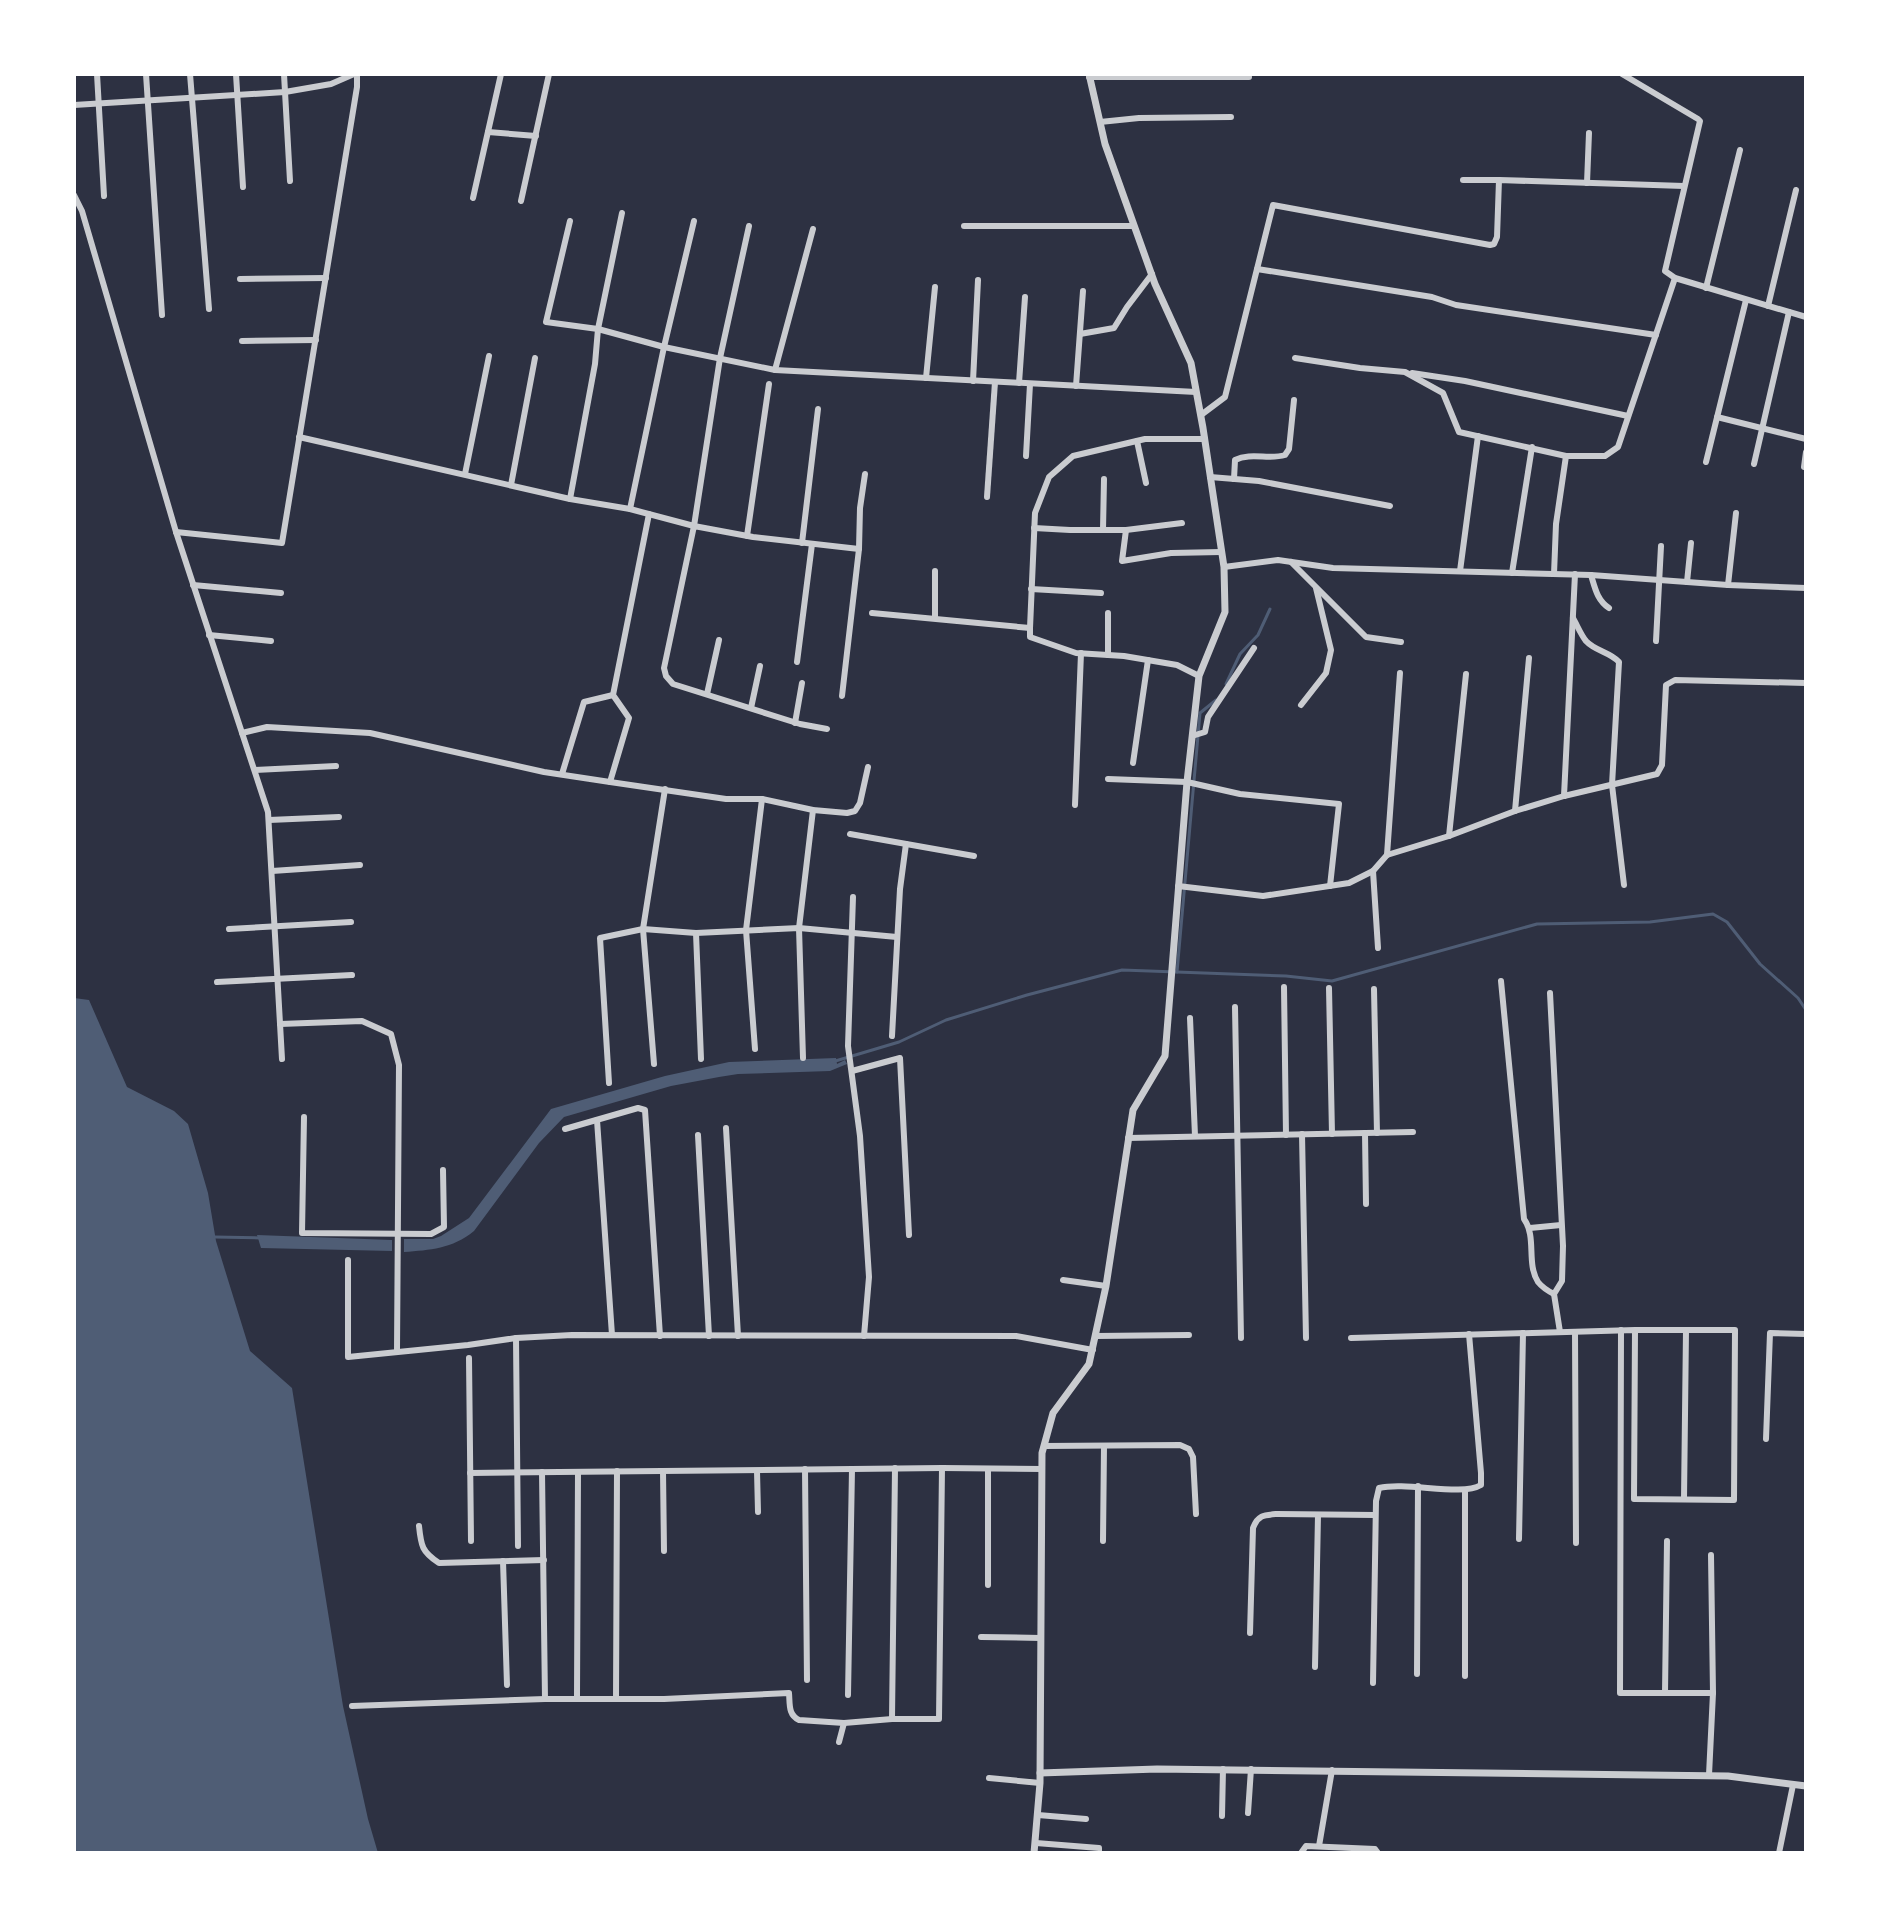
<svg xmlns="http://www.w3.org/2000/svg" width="1880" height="1927" font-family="'IBM Plex Serif',serif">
<rect width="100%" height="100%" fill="#2d3142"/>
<g fill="#4f5d75">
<path d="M 74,998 L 89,1000 L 127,1087 L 174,1111 L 188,1124 L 208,1193 L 216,1241 L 250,1351 L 292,1388 L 343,1706 L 368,1819 L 378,1853 L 74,1853 Z"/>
<path d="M 836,1058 L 837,1064 L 845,1060 L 847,1064 L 830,1071 L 738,1074 L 719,1077 L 671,1086 L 564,1117 L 539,1143 L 474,1231 C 452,1249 430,1250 404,1252 L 404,1239 L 433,1239 L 441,1236 L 469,1218 L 551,1109 L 665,1076 L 729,1062 Z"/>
<path d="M 257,1235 L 392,1240 L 392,1251 L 261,1248 Z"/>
</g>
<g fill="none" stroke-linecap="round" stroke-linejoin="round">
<g stroke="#4f5d75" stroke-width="3">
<path d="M 1226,684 L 1240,654 L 1258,635 L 1270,609"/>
<path d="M 1177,972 L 1200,713 L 1216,700"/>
<path d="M 832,1062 L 899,1042 L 946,1020 L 1027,995 L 1122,970 L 1286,976 L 1332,981 L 1537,924 L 1650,922 L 1713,914 L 1727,922 L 1760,964 L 1798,998 L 1806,1010"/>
<path d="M 215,1237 L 262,1238"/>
</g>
<g stroke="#caccd0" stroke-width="6">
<path d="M 97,74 L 104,196"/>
<path d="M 146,74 L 162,315"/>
<path d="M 190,74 L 209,309"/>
<path d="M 236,74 L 243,187"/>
<path d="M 284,74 L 290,181"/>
<path d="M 1622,74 L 1698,119 L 1700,121 L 1665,271 L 1675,278 L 1806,317"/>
<path d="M 1089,77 L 1249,77"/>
<path d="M 74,105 L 285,92 L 331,84 L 354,74"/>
<path d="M 1100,122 L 1139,118 L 1231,117"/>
<path d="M 488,132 L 536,136"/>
<path d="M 1463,180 L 1499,180"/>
<path d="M 1587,183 L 1589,133"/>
<path d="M 74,195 L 82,211 L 176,532 L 268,812 L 282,1059"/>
<path d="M 473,198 L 501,74"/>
<path d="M 521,201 L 549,74"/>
<path d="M 570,221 L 546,322 L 598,329 L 664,347 L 775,370 L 1196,392"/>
<path d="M 964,226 L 1134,226"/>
<path d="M 1257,269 L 1432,297 L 1456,305 L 1656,335"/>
<path d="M 240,279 L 326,278"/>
<path d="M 1706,288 L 1740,150"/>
<path d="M 1768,306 L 1796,190"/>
<path d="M 1080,334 L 1114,328 L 1127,307 L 1152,274"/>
<path d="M 242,341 L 316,340"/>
<path d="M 1295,358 L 1360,368 L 1405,372 L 1443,393 L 1459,432 L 1566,456 L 1605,456 L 1618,447 L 1675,278"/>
<path d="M 775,370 L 813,229"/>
<path d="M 1412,373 L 1465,381 L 1628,416"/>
<path d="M 926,378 L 935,287"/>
<path d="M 973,381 L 978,280"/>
<path d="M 1019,383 L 1025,297"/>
<path d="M 1076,386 L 1083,291"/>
<path d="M 1201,415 L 1225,397 L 1273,205 L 1490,245 L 1494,244 L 1497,237 L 1499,180 L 1684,186"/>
<path d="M 1717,417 L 1806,439"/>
<path d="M 299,437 L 570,499 L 630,509 L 694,526 L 720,358 L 749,226"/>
<path d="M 1137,441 L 1146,483"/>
<path d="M 1026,456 L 1030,384"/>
<path d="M 1706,462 L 1746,300"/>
<path d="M 1754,464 L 1789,312"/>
<path d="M 1804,467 L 1806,452"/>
<path d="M 465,474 L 489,356"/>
<path d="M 1210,477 L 1259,481 L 1390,506"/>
<path d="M 1234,479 L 1235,460 C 1251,452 1269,460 1285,455 L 1289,449 L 1294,400"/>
<path d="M 511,485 L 535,358"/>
<path d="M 987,497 L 995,382"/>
<path d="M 570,499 L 595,364 L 598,329 L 622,213"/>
<path d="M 630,509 L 664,347 L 694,221"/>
<path d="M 649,514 L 613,695 L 629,718 L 610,782 L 726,799 L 762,799 L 813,810 L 847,813 L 855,811 L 860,803 L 868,767"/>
<path d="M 1034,528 L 1070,530 L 1126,530 L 1122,561 L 1171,553 L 1221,552"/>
<path d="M 1103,530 L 1104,479"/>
<path d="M 1126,530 L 1182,523"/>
<path d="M 176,532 L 282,543 L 357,87 L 357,74"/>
<path d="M 747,536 L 769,384"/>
<path d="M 802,543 L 818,409"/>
<path d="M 1291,562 L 1366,637 L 1401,642"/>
<path d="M 1224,567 L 1278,560 L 1333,568 L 1591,575 L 1728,585 L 1806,588"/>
<path d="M 1460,571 L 1478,436"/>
<path d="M 1512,573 L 1532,447"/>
<path d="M 1554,574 L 1556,524 L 1566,456"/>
<path d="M 1591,575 C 1595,588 1597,600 1609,608"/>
<path d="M 1687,582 L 1691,543"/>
<path d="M 193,585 L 281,593"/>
<path d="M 1728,585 L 1736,513"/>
<path d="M 1031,589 L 1101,593"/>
<path d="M 872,613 L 1030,628"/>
<path d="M 935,618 L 935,571"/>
<path d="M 1573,618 C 1577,625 1581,635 1586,641 C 1595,651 1610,652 1619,662 L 1612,785 L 1624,885"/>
<path d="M 209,635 L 271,641"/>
<path d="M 1656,641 L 1661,546"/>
<path d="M 1108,655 L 1108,613"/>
<path d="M 797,662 L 812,544"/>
<path d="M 1199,676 L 1177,665 L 1124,656 L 1076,653 L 1030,637 L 1030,628 L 1035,513 L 1049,477 L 1073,456 L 1145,439 L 1205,439"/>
<path d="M 707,694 L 719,640"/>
<path d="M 842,696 L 859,549 L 860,508 L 865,474"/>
<path d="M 1301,705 L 1326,673 L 1331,650 L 1316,588"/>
<path d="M 751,708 L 760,666"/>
<path d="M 795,723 L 802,683"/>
<path d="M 827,729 L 800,724 L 673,684 L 666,676 L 664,668 L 694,526 L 753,537 L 859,549"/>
<path d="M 242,733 L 267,727 L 370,733 L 544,772 L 610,782"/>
<path d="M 1192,736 L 1205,732 L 1208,717 L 1254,648"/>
<path d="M 1133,763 L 1148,660"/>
<path d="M 255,770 L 336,766"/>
<path d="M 562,774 L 584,702 L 613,695"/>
<path d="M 1108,779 L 1187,782 L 1240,794 L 1339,804 L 1330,886"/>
<path d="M 1564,796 L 1575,574"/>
<path d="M 1075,805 L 1081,653"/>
<path d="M 1515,811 L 1529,658"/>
<path d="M 269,820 L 339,817"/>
<path d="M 850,834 L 974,856"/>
<path d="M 1449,836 L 1466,674"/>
<path d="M 1387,855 L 1400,673"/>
<path d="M 272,871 L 360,865"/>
<path d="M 1373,871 L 1378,948"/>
<path d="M 1178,886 L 1263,896 L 1349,883 L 1373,871 L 1387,855 L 1449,836 L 1515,811 L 1564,796 L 1657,774 L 1662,765 L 1666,685 L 1675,680 L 1806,683"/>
<path d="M 853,897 L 848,1046 L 860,1136 L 869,1277 L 864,1336"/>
<path d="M 229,929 L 351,922"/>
<path d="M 696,933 L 701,1059"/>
<path d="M 1501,981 L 1524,1219 C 1537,1237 1526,1263 1538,1282 C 1542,1287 1548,1291 1554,1294"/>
<path d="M 217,982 L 352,975"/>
<path d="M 1284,987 L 1286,1135"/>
<path d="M 1329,988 L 1332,1134"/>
<path d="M 1374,989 L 1377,1133"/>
<path d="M 1550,993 L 1563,1246 L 1562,1281 L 1554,1294 L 1560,1332"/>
<path d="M 1235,1007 L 1241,1338"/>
<path d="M 1190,1018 L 1195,1136"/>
<path d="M 280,1024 L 362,1021 L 391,1034 L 399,1065 L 397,1351"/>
<path d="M 892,1036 L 900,889 L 906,844"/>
<path d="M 755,1049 L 746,930 L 762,799"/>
<path d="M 803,1058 L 799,928 L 813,810"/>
<path d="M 654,1064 L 643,929 L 665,789"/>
<path d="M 852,1071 L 900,1058 L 909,1235"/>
<path d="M 609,1083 L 600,938 L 643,929 L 696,933 L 799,928 L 897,937"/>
<path d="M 304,1117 L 302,1233 L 431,1234 L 444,1227 L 443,1170"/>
<path d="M 597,1120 L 612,1335"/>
<path d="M 726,1128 L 738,1336"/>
<path d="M 565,1129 L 638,1108 L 645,1110 L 660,1336"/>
<path d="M 1365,1133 L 1366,1204"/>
<path d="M 1302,1134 L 1306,1338"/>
<path d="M 698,1135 L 709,1336"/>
<path d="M 1128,1138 L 1413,1132"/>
<path d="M 1530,1228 L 1561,1225"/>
<path d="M 348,1260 L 348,1357 L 468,1345 L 516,1338 L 572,1335 L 1016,1336 L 1093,1350"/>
<path d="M 1063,1280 L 1106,1286"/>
<path d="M 1621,1330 L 1620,1693 L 1713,1693"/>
<path d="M 1575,1332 L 1576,1543"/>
<path d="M 1096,1336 L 1189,1335"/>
<path d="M 516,1338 L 518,1546"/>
<path d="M 1351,1338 L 1635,1330 L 1735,1330 L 1734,1500 L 1634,1499 L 1635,1330"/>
<path d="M 469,1358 L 471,1541"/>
<path d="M 1766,1439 L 1770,1333 L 1806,1334"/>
<path d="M 1044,1446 L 1180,1445 L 1189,1449 L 1193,1457 L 1196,1514"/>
<path d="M 805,1469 L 807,1680"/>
<path d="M 988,1469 L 988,1585"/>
<path d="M 663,1471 L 664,1551"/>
<path d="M 757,1471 L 758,1512"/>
<path d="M 542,1472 L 545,1699 L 664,1699 L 789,1693 C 790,1704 788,1715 799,1720 L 844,1723 L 892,1719 L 939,1719 L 942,1468"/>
<path d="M 470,1473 L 942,1468 L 1042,1469"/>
<path d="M 1465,1490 L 1465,1676"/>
<path d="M 1684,1499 L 1686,1330"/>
<path d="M 419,1526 C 421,1546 422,1552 439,1563 L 544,1560"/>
<path d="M 1519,1539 L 1523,1333"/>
<path d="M 1103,1541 L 1104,1446"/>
<path d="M 503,1561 L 507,1685"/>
<path d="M 1250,1633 L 1253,1528 C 1258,1515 1264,1515 1277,1514 L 1375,1515"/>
<path d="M 981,1637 L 1041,1638"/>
<path d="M 1315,1667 L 1318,1515"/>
<path d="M 1417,1674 L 1418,1486"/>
<path d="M 1373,1683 L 1376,1501 L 1379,1488 C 1407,1481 1461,1497 1481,1485 L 1481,1473 L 1469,1334"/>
<path d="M 1665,1693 L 1667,1541"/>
<path d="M 848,1695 L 852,1469"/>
<path d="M 577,1698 L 578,1472"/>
<path d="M 616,1699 L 617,1471"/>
<path d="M 352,1706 L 545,1699"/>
<path d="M 892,1719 L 895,1468"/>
<path d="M 839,1742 L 844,1723"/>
<path d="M 1709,1775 L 1713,1693 L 1711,1555"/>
<path d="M 989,1778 L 1040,1783"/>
<path d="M 1248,1813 L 1251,1769"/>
<path d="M 1038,1815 L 1086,1819"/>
<path d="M 1222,1816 L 1223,1769"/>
<path d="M 1036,1843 L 1099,1848 L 1099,1853"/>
<path d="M 1319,1846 L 1332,1770"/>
<path d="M 1301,1853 L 1306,1846 L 1375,1849 L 1378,1853"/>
<path d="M 1779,1853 L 1793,1785"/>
</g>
<g stroke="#caccd0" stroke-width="7">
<path d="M 1040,1773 L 1157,1769 L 1728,1776 L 1806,1786"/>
<path d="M 1034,1853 L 1040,1783 L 1042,1453 L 1053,1413 L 1089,1364 L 1106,1286 L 1133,1110 L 1165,1056 L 1187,782 L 1199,676 L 1225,612 L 1224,567 L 1203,428 L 1191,363 L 1155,284 L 1105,144 L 1089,74"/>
</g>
</g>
<rect width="1880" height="1927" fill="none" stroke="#ffffff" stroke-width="152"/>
</svg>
